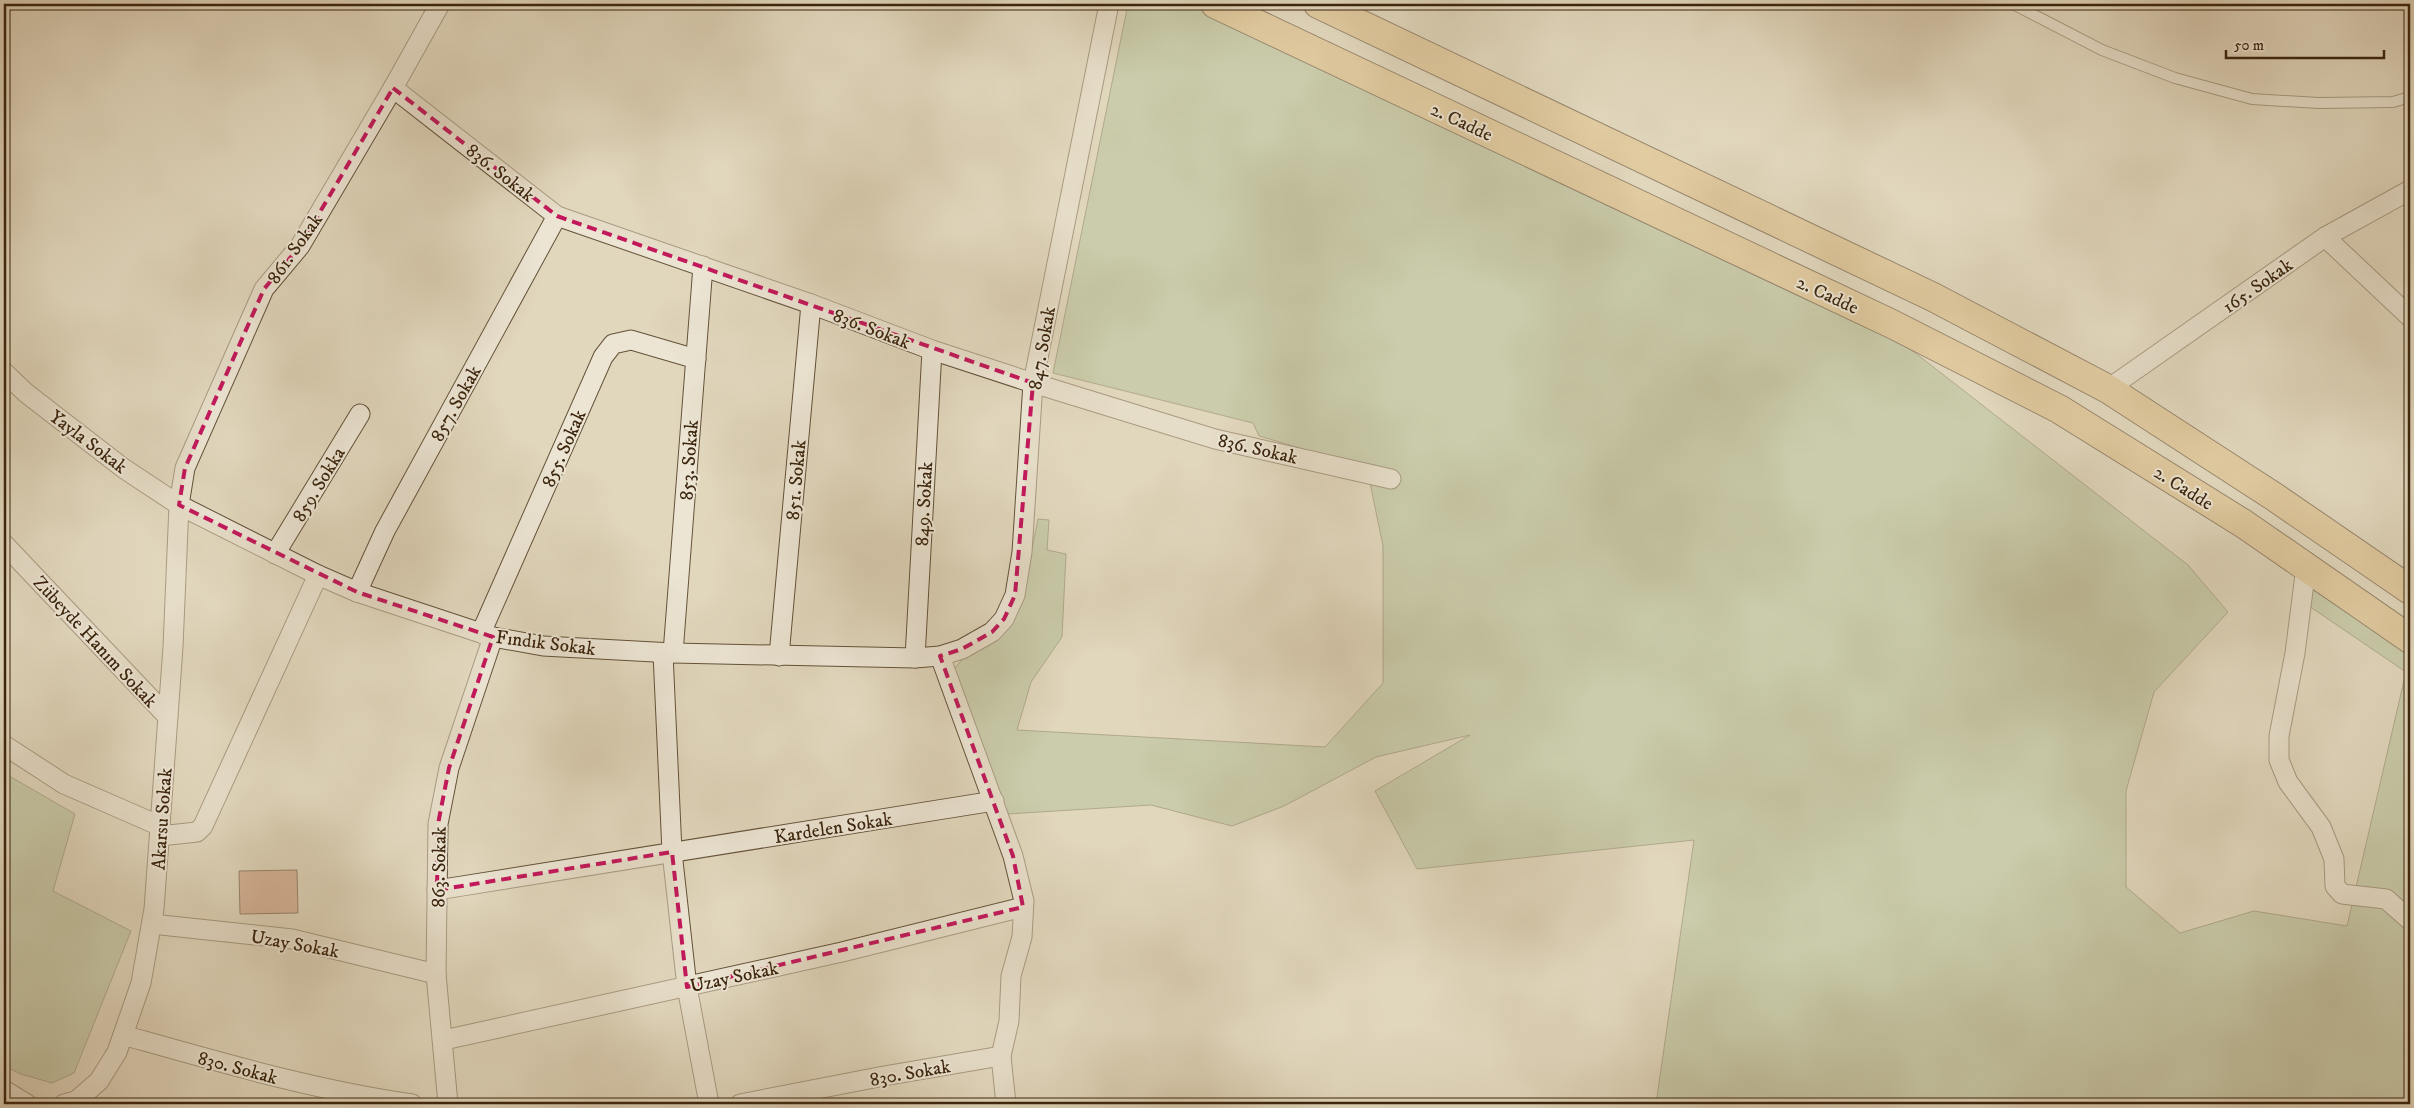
<svg xmlns="http://www.w3.org/2000/svg" width="2414" height="1108" font-family="'IM FELL DW Pica',serif">
<rect width="100%" height="100%" fill="#e1d7bd"/>
<filter id="stains"><feTurbulence type="fractalNoise" baseFrequency=".004" numOctaves="4"/><feColorMatrix values="0 0 0 0 .2 0 0 0 0 .09 0 0 0 0 .02 0 0 0 .5 -.17"/></filter>
<radialGradient id="worn" r=".72"><stop offset=".6" stop-color="#630" stop-opacity="0"/><stop offset="1" stop-color="#630" stop-opacity=".3"/></radialGradient>
<g fill="#adbf95" stroke="#747251">
<path d="M 1128,4 L 1195,4 L 1905,345 L 2188,565 L 2228,612 L 2154,692 L 2126,791 L 2126,887 L 2180,933 L 2254,911 L 2347,926 L 2406,672 L 2309,606 L 2313,590 L 2410,655 L 2410,1104 L 1656,1104 L 1694,840 L 1417,869 L 1375,791 L 1470,735 L 1376,757 L 1284,806 L 1232,826 L 1151,805 L 1008,814 L 953,670 L 1024,589 L 1038,519 L 1049,520 L 1047,550 L 1066,554 L 1062,637 L 1031,682 L 1017,730 L 1325,747 L 1383,683 L 1383,546 L 1367,468 L 1259,436 L 1253,423 L 1053,373 Z"/>
<path d="M 4,773 L 75,814 L 53,891 L 131,931 L 74,1073 L 52,1083 L 21,1074 L 4,1066 Z"/>
</g>
<path fill="#ca8c6d" stroke="#3b250d" d="M 297,870 L 298,913 L 240,914 L 239,871 Z"/>
<g fill="none" stroke-linecap="round" stroke-linejoin="round">
<g stroke="#645239" stroke-width="12">
<path id="lane" d="M 2013,4 L 2102,50 L 2175,78 L 2252,99 L 2319,103 L 2393,102 L 2410,97"/>
</g>
<g stroke="#645239" stroke-width="21">
<g id="street">
<path d="M 393,88 L 557,216 L 811,304 L 932,350 L 1033,383 L 1215,439 L 1391,479"/>
<path d="M 2325,237 L 2410,317"/>
<path d="M 4,372 L 26,393 L 123,468 L 179,505 L 318,575 L 357,592 L 493,637 L 543,646 L 673,653 L 915,658 L 940,656 L 962,649 L 992,632 L 1004,619 L 1015,595 L 1022,552 L 1033,383 L 1109,4"/>
<path d="M 2108,389 L 2325,237 L 2410,190"/>
<path d="M 4,544 L 168,717"/>
<path d="M 275,554 L 360,414"/>
<path d="M 2306,567 L 2295,653 L 2279,736 L 2279,760 L 2288,782 L 2321,827 L 2334,859 L 2335,886 L 2342,894 L 2386,899 L 2410,920"/>
<path d="M 357,592 L 385,531 L 557,216"/>
<path d="M 481,633 L 603,357 L 613,344 L 631,340 L 696,359"/>
<path d="M 663,653 L 672,852 L 687,987 L 709,1104"/>
<path d="M 673,653 L 703,266"/>
<path d="M 779,656 L 811,304"/>
<path d="M 915,658 L 932,350"/>
<path d="M 4,745 L 64,784 L 160,826"/>
<path d="M 160,836 L 197,832 L 203,826 L 318,575"/>
<path d="M 437,890 L 994,801"/>
<path d="M 152,924 L 292,939 L 436,974"/>
<path d="M 123,1035 C 219,1062 314,1090 412,1104"/>
<path d="M 444,1040 L 842,952 L 1023,907"/>
<path d="M 1001,1056 L 1006,1104"/>
<path d="M 4,1090 L 27,1104"/>
<path d="M 64,1104 L 76,1101 L 99,1081 L 117,1052 L 141,983 L 154,909 L 173,647 L 179,505 L 185,468 L 264,289 L 300,246 L 393,88 L 440,4"/>
<path d="M 448,1104 L 436,974 L 438,824 L 449,768 L 493,637"/>
<path d="M 740,1104 L 884,1076 L 1001,1056 L 1009,1021 L 1011,976 L 1022,937 L 1024,901 L 1013,856 L 940,656"/>
</g>
</g>
<g stroke="#3b250d" stroke-width="30">
<g id="primary">
<path d="M 1215,4 L 1892,324 L 2059,409 L 2244,524 L 2410,639"/>
<path d="M 1318,4 L 1933,297 L 2108,389 L 2273,496 L 2410,590"/>
</g>
</g>
<use href="#lane" stroke="#ece5d4" stroke-width="10"/>
<use href="#street" stroke="#ece5d4" stroke-width="19"/>
<use href="#primary" stroke="#e0bc7e" stroke-width="28"/>
</g>
<path d="M0 0H2414V1108H0ZM 393,88 L 557,216 L 1033,383 L 1015,595 L 1004,619 L 992,632 L 962,649 L 940,656 L 1013,856 L 1023,907 L 687,987 L 672,852 L 437,890 L 438,824 L 449,768 L 493,637 L 357,592 L 179,505 L 185,468 L 264,289 L 300,246 Z" fill="#e1d7bd" fill-opacity=".55" fill-rule="evenodd"/>
<path fill="none" stroke="#c2185b" stroke-width="4" stroke-dasharray="10 6" stroke-linejoin="round" d="M 393,88 L 557,216 L 1033,383 L 1015,595 L 1004,619 L 992,632 L 962,649 L 940,656 L 1013,856 L 1023,907 L 687,987 L 672,852 L 437,890 L 438,824 L 449,768 L 493,637 L 357,592 L 179,505 L 185,468 L 264,289 L 300,246 Z"/>
<g text-anchor="middle" stroke-width="4" stroke-linejoin="round" paint-order="stroke">
<g font-size="19" fill="#3b250d" stroke="#ece5d4">
<text transform="translate(1462 121) rotate(25)" y="7">2. Cadde</text>
<text transform="translate(501 172) rotate(38)" y="7">836. Sokak</text>
<text transform="translate(294 248) rotate(-55)" y="7">861. Sokak</text>
<text transform="translate(2257 285) rotate(-35)" y="7">165. Sokak</text>
<text transform="translate(1828 294) rotate(25)" y="7">2. Cadde</text>
<text transform="translate(872 328) rotate(21)" y="7">836. Sokak</text>
<text transform="translate(1041 348) rotate(-80)" y="7">847. Sokak</text>
<text transform="translate(455 403) rotate(-61)" y="7">857. Sokak</text>
<text transform="translate(89 441) rotate(37)" y="7">Yayla Sokak</text>
<text transform="translate(563 448) rotate(-66)" y="7">855. Sokak</text>
<text transform="translate(1258 448) rotate(13)" y="7">836. Sokak</text>
<text transform="translate(688 460) rotate(-86)" y="7">853. Sokak</text>
<text transform="translate(795 480) rotate(-85)" y="7">851. Sokak</text>
<text transform="translate(318 484) rotate(-59)" y="7">859. Sokka</text>
<text transform="translate(2184 487) rotate(32)" y="7">2. Cadde</text>
<text transform="translate(923 504) rotate(-87)" y="7">849. Sokak</text>
<text transform="translate(96 641) rotate(47)" y="7">Zübeyde Hanım Sokak</text>
<text transform="translate(546 642) rotate(7)" y="7">Fındık Sokak</text>
<text transform="translate(161 819) rotate(-86)" y="7">Akarsu Sokak</text>
<text transform="translate(833 827) rotate(-9)" y="7">Kardelen Sokak</text>
<text transform="translate(438 867) rotate(-89)" y="7">863. Sokak</text>
<text transform="translate(295 943) rotate(10)" y="7">Uzay Sokak</text>
<text transform="translate(734 976) rotate(-12)" y="7">Uzay Sokak</text>
<text transform="translate(238 1067) rotate(15)" y="7">830. Sokak</text>
<text transform="translate(910 1072) rotate(-10)" y="7">830. Sokak</text>
</g>
</g>
<rect width="2414" height="1108" fill="none" stroke="#e1d7bd" stroke-width="20"/>
<rect x="5" y="5" width="2404" height="1098" fill="none" stroke="#3b250d" stroke-width="2.5"/>
<rect x="10" y="10" width="2394" height="1088" fill="none" stroke="#3b250d"/>
<path d="M2226 50v8h158v-8" fill="none" stroke="#3b250d" stroke-width="2.5"/>
<text x="2234" y="50" font-size="15" fill="#3b250d" stroke="#ece5d4" stroke-width="4" paint-order="stroke">50 m</text>
<rect width="100%" height="100%" filter="url(#stains)"/>
<rect width="100%" height="100%" fill="url(#worn)"/>
</svg>
